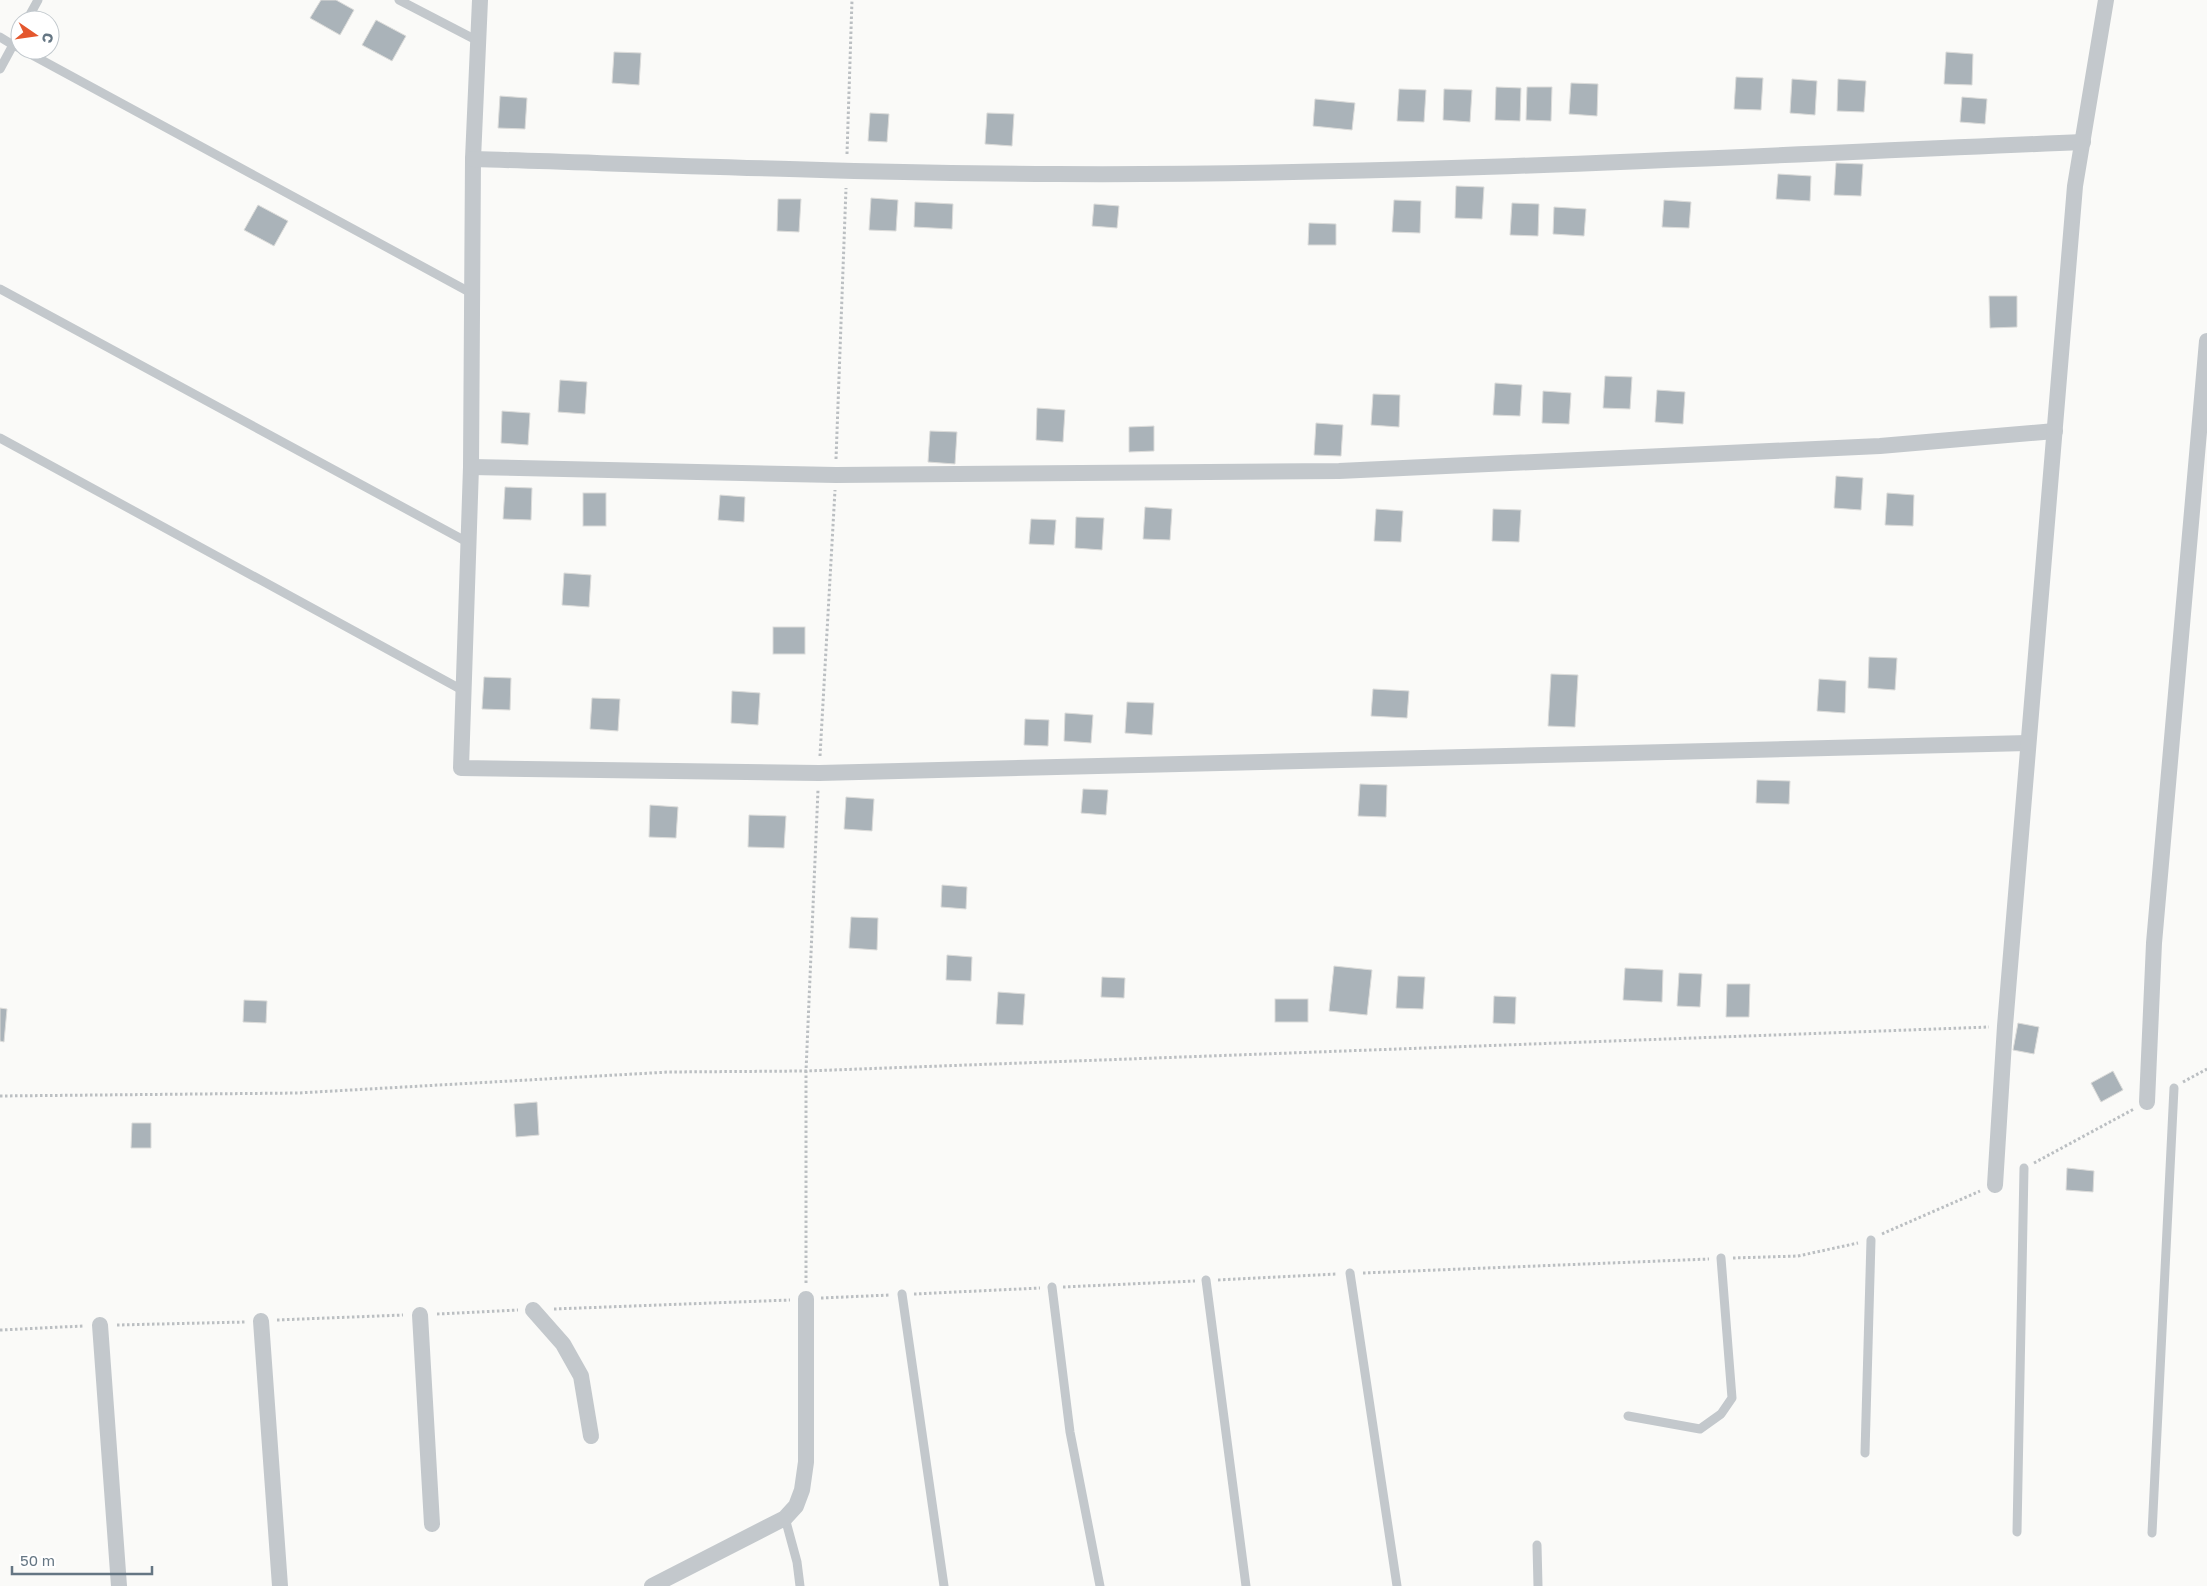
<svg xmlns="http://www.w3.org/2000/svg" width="2207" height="1586" font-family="'Golos Text',sans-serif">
<rect width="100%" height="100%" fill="#fafaf8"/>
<g fill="#aab3b9" stroke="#dcdcda">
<path d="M 321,0 L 336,0 L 354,10 L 340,35 L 310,18 Z"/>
<path d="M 376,20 L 406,36 L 392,61 L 362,45 Z"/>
<path d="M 614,52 L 641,53 L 639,85 L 612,83 Z"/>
<path d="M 1946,52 L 1973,54 L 1972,85 L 1944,84 Z"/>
<path d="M 1736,77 L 1763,78 L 1761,110 L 1734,109 Z"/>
<path d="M 1792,79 L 1817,81 L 1815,115 L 1790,113 Z"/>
<path d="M 1838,79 L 1866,81 L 1864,112 L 1837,111 Z"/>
<path d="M 1571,83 L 1598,84 L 1597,116 L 1569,114 Z"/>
<path d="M 1496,87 L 1521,88 L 1520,121 L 1495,120 Z"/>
<path d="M 1527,87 L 1552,87 L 1551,121 L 1526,120 Z"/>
<path d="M 1399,89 L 1426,90 L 1424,122 L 1397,121 Z"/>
<path d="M 1444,89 L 1472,90 L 1470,122 L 1443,120 Z"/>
<path d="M 500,96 L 527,98 L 525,129 L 498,128 Z"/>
<path d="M 1962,97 L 1987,99 L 1985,124 L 1960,122 Z"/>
<path d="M 1315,99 L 1355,103 L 1352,130 L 1313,126 Z"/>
<path d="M 870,113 L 889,114 L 887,142 L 868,141 Z"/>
<path d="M 987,113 L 1014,114 L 1012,146 L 985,144 Z"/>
<path d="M 1836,163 L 1863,164 L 1861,196 L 1834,195 Z"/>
<path d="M 1778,174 L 1811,176 L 1810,201 L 1776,199 Z"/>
<path d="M 1456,186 L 1484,187 L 1482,219 L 1455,218 Z"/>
<path d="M 871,198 L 898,200 L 896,231 L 869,230 Z"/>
<path d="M 778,199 L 801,199 L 799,232 L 777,231 Z"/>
<path d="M 1394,200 L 1421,201 L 1420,233 L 1392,232 Z"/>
<path d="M 1664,200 L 1691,202 L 1689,228 L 1662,227 Z"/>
<path d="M 915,202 L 953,204 L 952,229 L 914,227 Z"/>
<path d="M 1512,203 L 1539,204 L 1538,236 L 1510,235 Z"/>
<path d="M 1094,204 L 1119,206 L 1117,228 L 1092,226 Z"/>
<path d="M 258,205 L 288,221 L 274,246 L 244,230 Z"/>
<path d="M 1554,207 L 1586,209 L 1584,236 L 1553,234 Z"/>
<path d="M 1309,223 L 1336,224 L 1336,245 L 1308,245 Z"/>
<path d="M 1989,296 L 2017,296 L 2017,327 L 1990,328 Z"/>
<path d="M 1605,376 L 1632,377 L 1630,409 L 1603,408 Z"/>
<path d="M 560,380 L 587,382 L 585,414 L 558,412 Z"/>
<path d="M 1495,383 L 1522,385 L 1520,416 L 1493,415 Z"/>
<path d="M 1657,390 L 1685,392 L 1683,424 L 1655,422 Z"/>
<path d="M 1543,391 L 1571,393 L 1569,424 L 1542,423 Z"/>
<path d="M 1373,394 L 1400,395 L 1399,427 L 1371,425 Z"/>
<path d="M 1037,408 L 1065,410 L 1063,442 L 1036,440 Z"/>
<path d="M 502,411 L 530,413 L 528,445 L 501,443 Z"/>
<path d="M 1316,423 L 1343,425 L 1341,456 L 1314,455 Z"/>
<path d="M 1154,426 L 1154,451 L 1129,452 L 1129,427 Z"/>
<path d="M 930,431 L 957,432 L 955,464 L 928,462 Z"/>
<path d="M 1836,476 L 1863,478 L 1861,510 L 1834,508 Z"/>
<path d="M 505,487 L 532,488 L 531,520 L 503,519 Z"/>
<rect x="583" y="493" width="23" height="33"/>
<path d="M 1887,493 L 1914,495 L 1913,526 L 1885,525 Z"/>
<path d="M 720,495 L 745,497 L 744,522 L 718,520 Z"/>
<path d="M 1145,507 L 1172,509 L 1170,540 L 1143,539 Z"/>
<path d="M 1376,509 L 1403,511 L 1401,542 L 1374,541 Z"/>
<path d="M 1493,509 L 1521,510 L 1519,542 L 1492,541 Z"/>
<path d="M 1076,517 L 1104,518 L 1102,550 L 1075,548 Z"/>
<path d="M 1031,519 L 1056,520 L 1054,545 L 1029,544 Z"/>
<path d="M 564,573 L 591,575 L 589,607 L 562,605 Z"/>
<rect x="773" y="627" width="32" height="27"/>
<path d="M 1869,657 L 1897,658 L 1895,690 L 1868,688 Z"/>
<path d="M 1551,674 L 1578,675 L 1575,727 L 1548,726 Z"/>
<path d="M 484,677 L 511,678 L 510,710 L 482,709 Z"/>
<path d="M 1819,679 L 1846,681 L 1845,713 L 1817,711 Z"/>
<path d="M 1373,689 L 1409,691 L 1407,718 L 1371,716 Z"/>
<path d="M 732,691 L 760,693 L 758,725 L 731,723 Z"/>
<path d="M 592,698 L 620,699 L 618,731 L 590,729 Z"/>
<path d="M 1127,702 L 1154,703 L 1152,735 L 1125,733 Z"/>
<path d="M 1065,713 L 1093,715 L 1091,743 L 1064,741 Z"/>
<path d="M 1025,719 L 1049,720 L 1048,746 L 1024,745 Z"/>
<path d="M 1757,780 L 1790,781 L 1789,804 L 1756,803 Z"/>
<path d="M 1360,784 L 1387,785 L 1386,817 L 1358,816 Z"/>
<path d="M 1083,789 L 1108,790 L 1106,815 L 1081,813 Z"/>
<path d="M 846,797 L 874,799 L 872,831 L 844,829 Z"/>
<path d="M 650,805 L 678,807 L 676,838 L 649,837 Z"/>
<path d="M 749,815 L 786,816 L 784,848 L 748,847 Z"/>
<path d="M 942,885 L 967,887 L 966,909 L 941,907 Z"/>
<path d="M 851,917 L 878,918 L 877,950 L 849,948 Z"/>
<path d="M 947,955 L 972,957 L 971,981 L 946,980 Z"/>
<path d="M 1334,966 L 1372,970 L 1367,1015 L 1329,1011 Z"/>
<path d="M 1625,968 L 1663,970 L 1662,1002 L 1623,1000 Z"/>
<path d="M 1679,973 L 1702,974 L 1700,1007 L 1677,1006 Z"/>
<path d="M 1398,976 L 1425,977 L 1423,1009 L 1396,1008 Z"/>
<path d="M 1102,977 L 1125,978 L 1124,998 L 1101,997 Z"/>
<path d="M 1727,984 L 1750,984 L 1749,1017 L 1726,1017 Z"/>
<path d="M 998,992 L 1025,994 L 1023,1025 L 996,1024 Z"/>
<path d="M 1494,996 L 1516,997 L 1515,1024 L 1493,1023 Z"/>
<rect x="1275" y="999" width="33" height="23"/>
<path d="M 244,1000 L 267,1001 L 266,1023 L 243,1022 Z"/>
<path d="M 0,1008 L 7,1009 L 4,1042 L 0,1041 Z"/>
<path d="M 2018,1023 L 2039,1027 L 2034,1054 L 2013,1050 Z"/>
<path d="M 2113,1071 L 2123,1090 L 2101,1102 L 2091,1083 Z"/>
<path d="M 537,1102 L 539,1135 L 516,1137 L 514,1104 Z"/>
<path d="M 132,1123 L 151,1123 L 151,1148 L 131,1148 Z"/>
<path d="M 2067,1168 L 2094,1171 L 2093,1192 L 2066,1190 Z"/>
</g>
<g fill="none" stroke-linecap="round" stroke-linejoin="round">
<g stroke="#bbbfc2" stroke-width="3" stroke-dasharray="2.5 2.5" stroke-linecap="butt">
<path d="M 847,154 L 852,0"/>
<path d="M 836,459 L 846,188"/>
<path d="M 820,756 L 835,490"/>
<path d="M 2183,1082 L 2207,1069"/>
<path d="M 0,1096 L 298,1093 L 669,1072 L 806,1071 L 1989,1027"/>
<path d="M 2034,1163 L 2134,1109"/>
<path d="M 1882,1234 L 1980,1191"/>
<path d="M 1733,1258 L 1798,1256 L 1858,1243"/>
<path d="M 1363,1273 L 1709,1259"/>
<path d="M 1218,1280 L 1337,1274"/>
<path d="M 806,1283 L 806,1071 L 818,790"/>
<path d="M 1063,1287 L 1195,1281"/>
<path d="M 914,1294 L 1040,1288"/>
<path d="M 821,1298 L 890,1295"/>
<path d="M 554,1309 L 790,1300"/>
<path d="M 437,1314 L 518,1310"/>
<path d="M 277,1320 L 403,1315"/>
<path d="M 117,1325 L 245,1322"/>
<path d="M 0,1330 L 83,1326"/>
</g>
<g stroke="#c3c8cc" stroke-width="9">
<path d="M 399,0 L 478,41"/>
<path d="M 27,20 L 38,0"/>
<path d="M 0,37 L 13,45 L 20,33"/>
<path d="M 23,50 L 473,294"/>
<path d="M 0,69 L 13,45 L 20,48"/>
<path d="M 0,289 L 469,543"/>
<path d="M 0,438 L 464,691"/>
<path d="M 1350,1273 L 1397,1586"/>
<path d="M 1206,1280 L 1246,1586"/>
<path d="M 1052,1287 L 1070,1432 L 1100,1586"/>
<path d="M 902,1294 L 944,1586"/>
<path d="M 1628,1416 L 1700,1429 L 1721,1414 L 1732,1398 L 1721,1258"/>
<path d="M 1865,1453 L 1871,1240"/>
<path d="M 785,1518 L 797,1562 L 800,1586"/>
<path d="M 2017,1532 L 2024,1168"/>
<path d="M 2152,1533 L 2174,1088"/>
<path d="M 1537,1545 L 1538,1586"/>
</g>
<g stroke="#c3c8cc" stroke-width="16">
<path d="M 480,0 L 473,159 L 471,467 L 461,768 L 819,773 L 2028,743"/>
<path d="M 473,159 C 667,165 862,173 1056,174 C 1398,176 1741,156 2083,142"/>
<path d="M 471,467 L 836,475 L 1339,471 L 1880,446 L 2055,431"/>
<path d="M 2147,1102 L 2154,943 L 2207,341"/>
<path d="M 1995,1185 L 2005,1026 L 2075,186 L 2106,0"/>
<path d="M 533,1310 L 563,1344 L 581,1376 L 591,1436"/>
<path d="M 420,1315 L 432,1524"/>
<path d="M 261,1321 L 280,1586"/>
<path d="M 100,1325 L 119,1586"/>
<path d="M 652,1586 L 785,1518 L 796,1506 L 802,1490 L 806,1462 L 806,1299"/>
</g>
</g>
<g transform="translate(35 35) rotate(103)"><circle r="24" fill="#ffffff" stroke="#c1c8cd"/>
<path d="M0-4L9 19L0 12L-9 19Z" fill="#e4572e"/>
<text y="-8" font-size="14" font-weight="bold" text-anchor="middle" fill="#657683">С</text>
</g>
<path d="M12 1566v8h140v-8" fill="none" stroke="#657683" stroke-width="2.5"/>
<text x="20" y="1566" font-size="15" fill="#657683" stroke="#ffffff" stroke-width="4" paint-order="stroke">50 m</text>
</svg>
